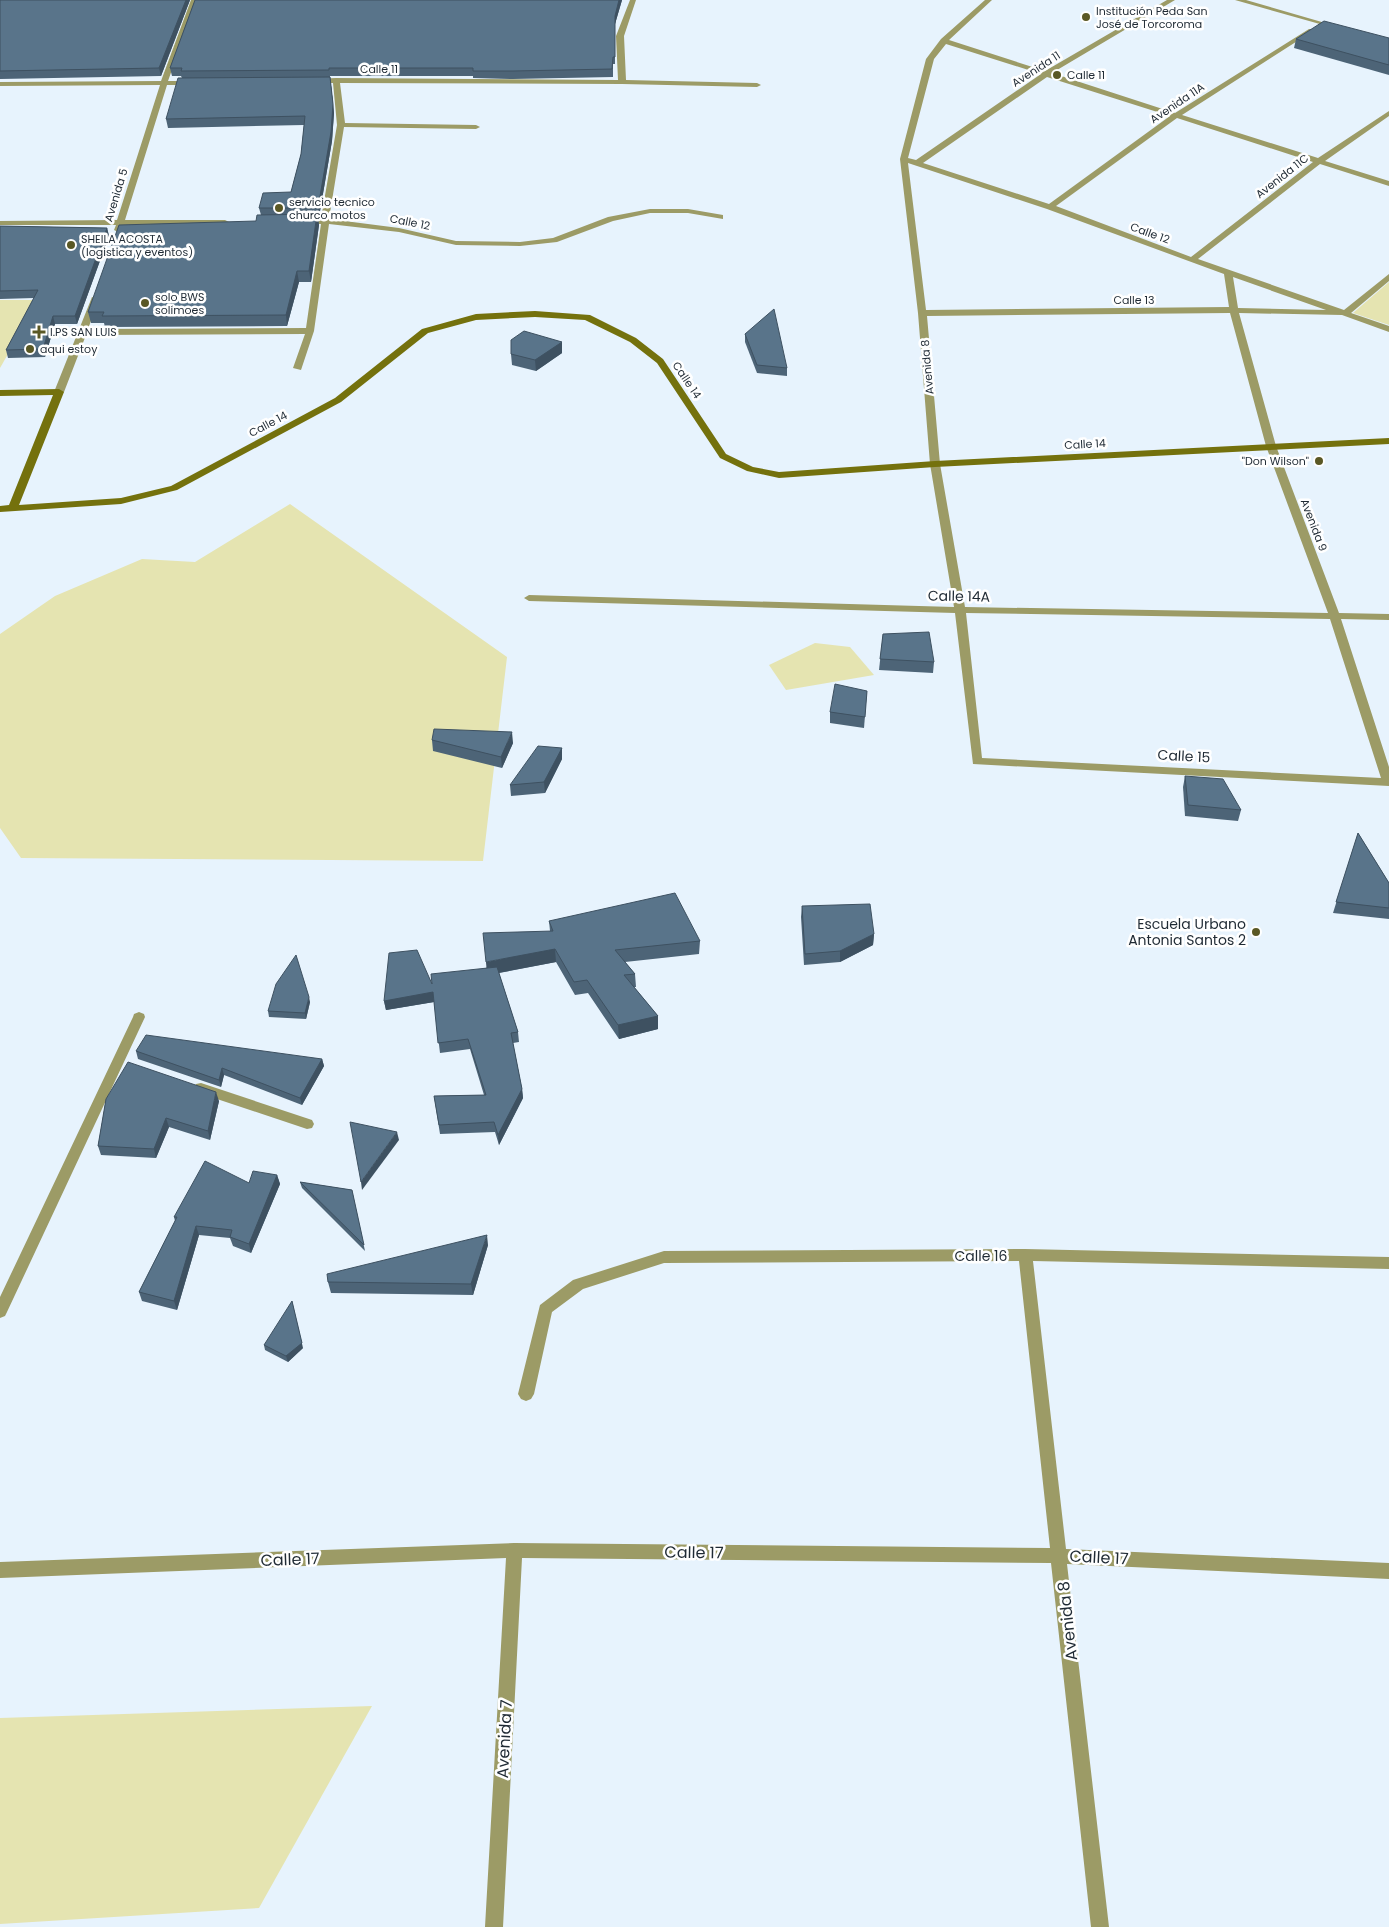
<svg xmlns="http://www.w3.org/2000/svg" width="1389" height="1927" font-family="Poppins,sans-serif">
<rect width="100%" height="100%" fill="#e7f3fd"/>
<g fill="#e5e4b1">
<path d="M 1389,282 L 1389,325 L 1353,313 Z"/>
<path d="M 0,300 L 39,300 L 0,368 Z"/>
<path d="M 290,504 L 507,657 L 483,861 L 21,858 L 0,828 L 0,634 L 55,596 L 142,559 L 195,562 Z"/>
<path d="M 815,643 L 850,647 L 874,675 L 786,690 L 769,665 Z"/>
<path d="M 372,1706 L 259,1908 L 0,1924 L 0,1718 Z"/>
</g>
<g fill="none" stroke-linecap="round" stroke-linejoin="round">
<g fill="#9c9b66" fill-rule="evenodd">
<path d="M 191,0 L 197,0 L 168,81 L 192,81 L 196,83 L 192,85 L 167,85 L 125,220 L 225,220 L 229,222 L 228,224 L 124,225 L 121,232 L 118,232 L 114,230 L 116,225 L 0,225 L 0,221 L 117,220 L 160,85 L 0,86 L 0,82 L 161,81 Z"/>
<path d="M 630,0 L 636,0 L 624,36 L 626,80 L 757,83 L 761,85 L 757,87 L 622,84 L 340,83 L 345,123 L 476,125 L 480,127 L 476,129 L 344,127 L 329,219 L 399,228 L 456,241 L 520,242 L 553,238 L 608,217 L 650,209 L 688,209 L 723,215 L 723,219 L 688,213 L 650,213 L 613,221 L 557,242 L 520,246 L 456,245 L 399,232 L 329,224 L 314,331 L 301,370 L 293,368 L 305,334 L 86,335 L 64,392 L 59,395 L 54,392 L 92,297 L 99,299 L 88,329 L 306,328 L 321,224 L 303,224 L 299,222 L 303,220 L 321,219 L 337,125 L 333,83 L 312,83 L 312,79 L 336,78 L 618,80 L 616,36 Z"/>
<path d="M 985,0 L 992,0 L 949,40 L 1045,71 L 1167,0 L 1175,0 L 1052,73 L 1175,113 L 1309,29 L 1313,29 L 1313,31 L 1182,115 L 1318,158 L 1389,111 L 1389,116 L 1325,161 L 1389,181 L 1389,186 L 1320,164 L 1198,259 L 1344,310 L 1389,274 L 1389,281 L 1351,313 L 1389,326 L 1389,332 L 1342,315 L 1239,313 L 1276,446 L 1339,613 L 1389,614 L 1389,620 L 1341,619 L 1389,767 L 1389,786 L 973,764 L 955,613 L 529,601 L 524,598 L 529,595 L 954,607 L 930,464 L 918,313 L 900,159 L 926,59 L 941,39 ZM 946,44 L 1041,74 L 916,160 L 908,158 L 934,59 ZM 1047,77 L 1170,116 L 1049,204 L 923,163 ZM 1177,118 L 1313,162 L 1191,257 L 1056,206 ZM 908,163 L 1047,209 L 1224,274 L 1229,307 L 926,310 ZM 1233,277 L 1326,310 L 1238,308 ZM 1230,313 L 1266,446 L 1328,613 L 965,607 L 940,464 L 927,316 ZM 966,613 L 1330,619 L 1381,778 L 982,758 Z"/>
<path d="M 1235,0 L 1246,0 L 1339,27 L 1334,28 Z"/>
<path d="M 139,1012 L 144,1014 L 145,1017 L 7,1312 L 5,1316 L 0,1318 L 0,1297 L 133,1017 L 134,1014 Z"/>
<path d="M 201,1083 L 312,1120 L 314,1124 L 312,1128 L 307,1129 L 196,1092 L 194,1088 L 196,1084 Z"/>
<path d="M 1025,1249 L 1389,1257 L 1389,1269 L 1033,1261 L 1066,1549 L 1389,1563 L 1389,1579 L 1067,1564 L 1109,1927 L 1091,1927 L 1051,1563 L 522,1558 L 503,1927 L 485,1927 L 506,1558 L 0,1578 L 0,1562 L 514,1543 L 1050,1548 L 1019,1261 L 664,1263 L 583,1289 L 552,1312 L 534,1394 L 531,1399 L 526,1401 L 521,1399 L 518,1394 L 540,1305 L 573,1280 L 664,1251 Z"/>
</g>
<path fill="#74710d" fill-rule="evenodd" d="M 535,311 L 590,315 L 636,338 L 663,359 L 726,454 L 753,467 L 779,472 L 935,461 L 1389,438 L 1389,444 L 935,467 L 779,478 L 747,471 L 720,458 L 657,363 L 630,342 L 585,320 L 535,317 L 476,320 L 428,333 L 341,402 L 177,490 L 121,504 L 0,512 L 0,506 L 9,505 L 53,395 L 0,396 L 0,390 L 59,389 L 64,392 L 19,505 L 121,498 L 171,486 L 335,398 L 422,329 L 476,314 Z"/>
</g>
<g fill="#4d6477">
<path d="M 0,0 L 190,0 L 161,76 L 0,79 Z"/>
<path d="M 195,0 L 622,0 L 615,24 L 615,64 L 613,64 L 613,77 L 513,79 L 473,78 L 473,76 L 330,76 L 334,113 L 332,141 L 319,217 L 318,217 L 319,225 L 311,282 L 299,282 L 287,326 L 105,327 L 104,323 L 91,323 L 88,312 L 256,221 L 261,215 L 259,208 L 291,192 L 301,154 L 304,125 L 168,128 L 166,119 L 182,78 L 181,76 L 172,76 L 170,68 Z"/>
<path d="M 1389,38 L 1389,75 L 1294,48 L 1296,39 Z"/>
<path d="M 0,226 L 107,228 L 109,236 L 77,324 L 55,324 L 45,357 L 8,358 L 6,350 L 34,298 L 0,299 Z"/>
<path d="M 745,334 L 787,368 L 787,376 L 757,373 L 745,342 Z"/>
<path d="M 562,342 L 562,353 L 536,371 L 512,365 L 511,354 Z"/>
<path d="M 883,634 L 934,662 L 933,673 L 879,670 Z"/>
<path d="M 867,691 L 864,728 L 830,723 L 830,712 Z"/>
<path d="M 432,740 L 513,743 L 502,768 L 433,751 Z"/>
<path d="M 562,748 L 562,759 L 545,793 L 511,796 L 510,785 Z"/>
<path d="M 1185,776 L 1241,810 L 1238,821 L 1185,816 L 1183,787 Z"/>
<path d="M 1358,833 L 1389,883 L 1389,919 L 1333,913 Z"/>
<path d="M 802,906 L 874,934 L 873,945 L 840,962 L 804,965 L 801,917 Z"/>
<path d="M 549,921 L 700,941 L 699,954 L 625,962 L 635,974 L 636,987 L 634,987 L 658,1016 L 658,1029 L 619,1039 L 588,993 L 575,995 L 556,962 L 499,973 L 518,1032 L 519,1042 L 513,1043 L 522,1089 L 523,1098 L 499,1145 L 495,1132 L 440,1134 L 434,1096 L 484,1095 L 470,1049 L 440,1053 L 434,1002 L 386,1010 L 384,1001 L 486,968 L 550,931 Z"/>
<path d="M 310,1002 L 306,1019 L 269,1017 L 268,1011 Z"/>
<path d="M 136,1051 L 322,1059 L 324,1066 L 302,1105 L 224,1075 L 221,1087 L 138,1059 Z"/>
<path d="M 106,1099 L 219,1101 L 210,1140 L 169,1127 L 156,1158 L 101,1155 L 98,1146 Z"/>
<path d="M 277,1175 L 280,1184 L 251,1253 L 233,1246 L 230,1238 L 199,1235 L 177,1310 L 142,1301 L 139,1292 L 175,1221 L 174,1217 L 249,1183 Z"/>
<path d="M 300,1182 L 352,1190 L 365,1251 L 302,1188 Z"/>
<path d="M 488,1245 L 473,1295 L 331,1293 L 328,1282 Z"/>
<path d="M 264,1345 L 303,1348 L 288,1362 L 265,1350 Z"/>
</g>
<g fill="#3e5161">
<path d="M 186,0 L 190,0 L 161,76 L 159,68 Z"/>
<path d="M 619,0 L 622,0 L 615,24 L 615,64 L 615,16 Z"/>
<path d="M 330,77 L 334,113 L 332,141 L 319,217 L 318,208 Z"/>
<path d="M 317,214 L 319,225 L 311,282 L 309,271 Z"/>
<path d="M 107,228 L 109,236 L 77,324 L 75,316 Z"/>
<path d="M 297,271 L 299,282 L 287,326 L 286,315 Z"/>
<path d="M 53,316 L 55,324 L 45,357 L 43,349 Z"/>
<path d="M 562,342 L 562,353 L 536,371 L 535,360 Z"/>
<path d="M 512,732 L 513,743 L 502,768 L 501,757 Z"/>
<path d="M 562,748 L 562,759 L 545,793 L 544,782 Z"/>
<path d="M 874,934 L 873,945 L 840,962 L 840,951 Z"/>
<path d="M 555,949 L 556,962 L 487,975 L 486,962 Z"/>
<path d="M 433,992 L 434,1002 L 386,1010 L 384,1001 Z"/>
<path d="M 309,997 L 310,1002 L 306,1019 L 305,1013 Z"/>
<path d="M 658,1016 L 658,1029 L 619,1039 L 618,1025 Z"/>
<path d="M 322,1059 L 324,1066 L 302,1105 L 300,1098 Z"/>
<path d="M 222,1068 L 224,1075 L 221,1087 L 219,1080 Z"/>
<path d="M 522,1089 L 523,1098 L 499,1145 L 498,1135 Z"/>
<path d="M 216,1092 L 219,1101 L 210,1140 L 208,1131 Z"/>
<path d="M 166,1118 L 169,1127 L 156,1158 L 154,1149 Z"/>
<path d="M 397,1132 L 399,1140 L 362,1190 L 361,1182 Z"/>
<path d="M 277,1175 L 280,1184 L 251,1253 L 249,1244 Z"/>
<path d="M 196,1226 L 199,1235 L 177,1310 L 174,1301 Z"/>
<path d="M 487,1235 L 488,1245 L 473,1295 L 471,1284 Z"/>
<path d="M 292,1301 L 303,1348 L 288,1362 L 286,1356 Z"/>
</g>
<g fill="#59748a" stroke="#3e5161">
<path d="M 0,0 L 186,0 L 159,68 L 0,71 Z"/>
<path d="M 195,0 L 619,0 L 615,16 L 615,57 L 613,57 L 612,69 L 513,71 L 473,71 L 473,68 L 329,68 L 329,70 L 181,71 L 182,68 L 170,68 Z"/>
<path d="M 1324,21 L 1389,38 L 1389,65 L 1296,39 Z"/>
<path d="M 330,77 L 333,104 L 331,132 L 318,208 L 259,208 L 263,193 L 291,192 L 301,154 L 305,116 L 166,119 L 178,78 Z"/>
<path d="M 317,214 L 309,271 L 297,271 L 286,315 L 102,316 L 104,312 L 88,312 L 119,225 L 256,221 L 257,215 Z"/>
<path d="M 0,226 L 107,228 L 75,316 L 53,316 L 43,349 L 6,350 L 38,290 L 0,291 Z"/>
<path d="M 774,309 L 787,368 L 757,365 L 745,334 Z"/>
<path d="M 524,331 L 562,342 L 535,360 L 511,354 L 511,340 Z"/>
<path d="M 929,632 L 934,662 L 880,659 L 883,634 Z"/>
<path d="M 835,684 L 867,691 L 865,717 L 830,712 Z"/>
<path d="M 434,729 L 512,732 L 501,757 L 432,740 Z"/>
<path d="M 538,746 L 562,748 L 544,782 L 510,785 Z"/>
<path d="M 1185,776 L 1223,779 L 1241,810 L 1188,805 Z"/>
<path d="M 1358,833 L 1389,883 L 1389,908 L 1336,902 Z"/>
<path d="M 675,893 L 700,941 L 615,950 L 635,974 L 624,975 L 658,1016 L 618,1025 L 587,980 L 574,982 L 555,949 L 486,962 L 483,933 L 553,931 L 549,921 Z"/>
<path d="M 870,904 L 874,934 L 840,951 L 805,954 L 802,906 Z"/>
<path d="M 417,950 L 432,984 L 431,974 L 497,967 L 518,1032 L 511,1033 L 522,1089 L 498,1135 L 494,1122 L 439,1125 L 434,1096 L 486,1095 L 468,1039 L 438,1043 L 433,992 L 384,1001 L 389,953 Z"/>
<path d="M 296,955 L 309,997 L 305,1013 L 268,1011 L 276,984 Z"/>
<path d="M 146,1035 L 322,1059 L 300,1098 L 222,1068 L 219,1080 L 136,1051 Z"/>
<path d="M 128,1062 L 216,1092 L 208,1131 L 166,1118 L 154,1149 L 98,1146 L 106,1099 Z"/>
<path d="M 350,1122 L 397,1132 L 361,1182 Z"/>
<path d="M 205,1161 L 249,1183 L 253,1171 L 277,1175 L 249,1244 L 230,1237 L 232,1230 L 196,1226 L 174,1301 L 139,1292 L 177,1217 L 174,1217 Z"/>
<path d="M 300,1182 L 352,1190 L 364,1245 Z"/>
<path d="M 487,1235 L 471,1284 L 328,1282 L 327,1274 Z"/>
<path d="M 292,1301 L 302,1343 L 286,1356 L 264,1345 Z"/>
</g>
<g fill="#5a5825" stroke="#fff" stroke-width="2">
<circle cx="1086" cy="17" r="5"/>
<circle cx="1057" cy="75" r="5"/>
<circle cx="279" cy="208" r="5"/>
<circle cx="71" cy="245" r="5"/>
<circle cx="145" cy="303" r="5"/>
<path d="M36.5 324.5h5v5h5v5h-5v5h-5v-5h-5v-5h5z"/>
<circle cx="30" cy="349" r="5"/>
<circle cx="1319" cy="461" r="5"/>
<circle cx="1256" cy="932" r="5"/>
</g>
<g text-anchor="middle" stroke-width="5" stroke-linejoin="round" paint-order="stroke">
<g font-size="11" fill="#1f2a34" stroke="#fff" text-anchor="start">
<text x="1096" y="15">Institución Peda San<tspan x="1096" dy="13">José de Torcoroma</tspan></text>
<text x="1067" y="79">Calle 11</text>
<text x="289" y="206">servicio tecnico<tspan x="289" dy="13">churco motos</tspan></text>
<text x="81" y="243">SHEILA ACOSTA<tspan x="81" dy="13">(logistica y eventos)</tspan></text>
<text x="155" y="301">solo BWS<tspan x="155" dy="13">solimoes</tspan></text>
<text x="50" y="336">I.PS SAN LUIS</text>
<text x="40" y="353">aqui estoy</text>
<text x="1309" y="465" text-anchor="end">"Don Wilson"</text>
</g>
<g font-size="11" fill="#1f2a34" stroke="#fff">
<text x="379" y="73">Calle 11</text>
<text transform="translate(1036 69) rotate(-33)" y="4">Avenida 11</text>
<text transform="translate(1177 103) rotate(-34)" y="4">Avenida 11A</text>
<text transform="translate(1282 176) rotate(-38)" y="4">Avenida 11C</text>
<text transform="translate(116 195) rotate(-73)" y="4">Avenida 5</text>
<text transform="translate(410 222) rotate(11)" y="4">Calle 12</text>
<text transform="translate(1150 233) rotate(20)" y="4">Calle 12</text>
<text x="1134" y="304">Calle 13</text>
<text transform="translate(927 367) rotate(-95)" y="4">Avenida 8</text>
<text transform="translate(687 380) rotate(56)" y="4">Calle 14</text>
<text transform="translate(268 424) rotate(-28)" y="4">Calle 14</text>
<text transform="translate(1085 444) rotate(-3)" y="4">Calle 14</text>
<text transform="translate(1314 525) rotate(69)" y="4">Avenida 9</text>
</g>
<g font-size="14" fill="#1f2a34" stroke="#fff">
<text transform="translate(959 596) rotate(1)" y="5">Calle 14A</text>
<text transform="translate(1184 756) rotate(3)" y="5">Calle 15</text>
<text x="981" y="1261">Calle 16</text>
</g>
<g font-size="14" fill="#1f2a34" stroke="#fff" text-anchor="end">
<text x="1246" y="929">Escuela Urbano<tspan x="1246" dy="16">Antonia Santos 2</tspan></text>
</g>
<g font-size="16" fill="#1f2a34" stroke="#fff">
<text transform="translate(694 1552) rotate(1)" y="6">Calle 17</text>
<text transform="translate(1099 1557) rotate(3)" y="6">Calle 17</text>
<text transform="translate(290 1559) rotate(-2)" y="6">Calle 17</text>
<text transform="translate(1067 1621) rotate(-96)" y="6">Avenida 8</text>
<text transform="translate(504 1739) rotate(-87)" y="6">Avenida 7</text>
</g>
</g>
</svg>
